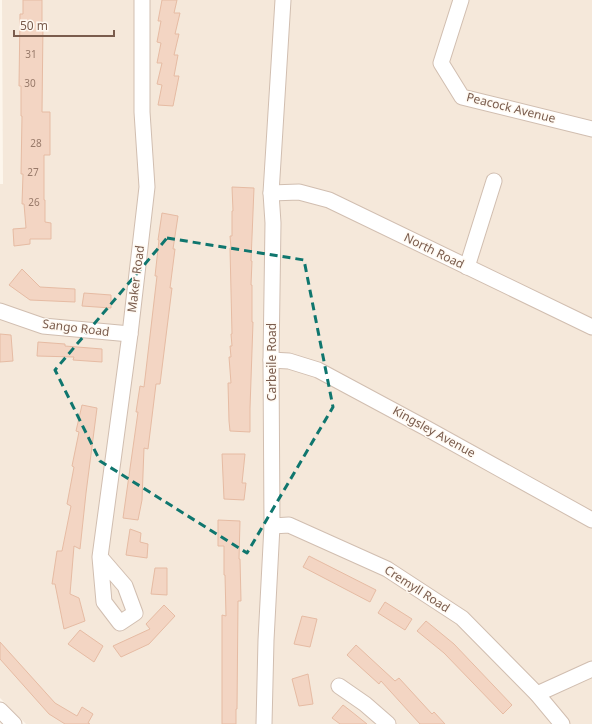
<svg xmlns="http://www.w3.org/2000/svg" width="592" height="724" font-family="'Noto Sans',sans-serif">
<rect width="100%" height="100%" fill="#fdf6ec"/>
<path fill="#f5e8da" d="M 2,0 L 592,0 L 592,724 L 26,724 L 0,698 L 0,184 L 3,184 Z"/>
<g fill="#f3d5c3" stroke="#e6bba3">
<path d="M 23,0 L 42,0 L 42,24 L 43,24 L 42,112 L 50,112 L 50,155 L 44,155 L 44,200 L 45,200 L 45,222 L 51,223 L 51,239 L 30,239 L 30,244 L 14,246 L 13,229 L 26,228 L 24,204 L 22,204 L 23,174 L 21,174 L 22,116 L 21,116 L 21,86 L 19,86 L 20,14 L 23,14 Z"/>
<path d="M 162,0 L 177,0 L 174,13 L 180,13 L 175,34 L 179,34 L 174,55 L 178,55 L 174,76 L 179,76 L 173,106 L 158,105 L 162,85 L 157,84 L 162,63 L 157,63 L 161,43 L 157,42 L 161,21 L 158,21 Z"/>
<path d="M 232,187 L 254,188 L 251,261 L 252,261 L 251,285 L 252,285 L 252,322 L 253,322 L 250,408 L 250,432 L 230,431 L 229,421 L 228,383 L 231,383 L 229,357 L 231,357 L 230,346 L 232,346 L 231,334 L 232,334 L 230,248 L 231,248 L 230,236 L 232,236 L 232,211 L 233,211 Z"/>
<path d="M 162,213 L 178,216 L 173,249 L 175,249 L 170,288 L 172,288 L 160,384 L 156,384 L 148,449 L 144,448 L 142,500 L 138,520 L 123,518 L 138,412 L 136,412 L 140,386 L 144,387 L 157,276 L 155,276 L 159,240 L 158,240 Z"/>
<path d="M 22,269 L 40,287 L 75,289 L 75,302 L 30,300 L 9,285 Z"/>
<path d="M 84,293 L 111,295 L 111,308 L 82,306 Z"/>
<path d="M 0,334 L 11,335 L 13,361 L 0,362 Z"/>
<path d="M 38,342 L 65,344 L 65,346 L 102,349 L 102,362 L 73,360 L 74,357 L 37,356 Z"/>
<path d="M 82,405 L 97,408 L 86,493 L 80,549 L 74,546 L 70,594 L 79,598 L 85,621 L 64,629 L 55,584 L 52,584 L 57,551 L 62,551 L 71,506 L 67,504 L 74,467 L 72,466 L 79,432 L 76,431 Z"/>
<path d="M 222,454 L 245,454 L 242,483 L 246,483 L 244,500 L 224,499 Z"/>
<path d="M 218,520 L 240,521 L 239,559 L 240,559 L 241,601 L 238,601 L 237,709 L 236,709 L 236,724 L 222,724 L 222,615 L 226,616 L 225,575 L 224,575 L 224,546 L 218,546 Z"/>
<path d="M 130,529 L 141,533 L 140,542 L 148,544 L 147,558 L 126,555 Z"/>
<path d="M 309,556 L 376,590 L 370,602 L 303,567 Z"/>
<path d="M 155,568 L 167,568 L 167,595 L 151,594 Z"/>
<path d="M 385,602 L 412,619 L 405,630 L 378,613 Z"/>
<path d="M 164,605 L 175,616 L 149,644 L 121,657 L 113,646 L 150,629 L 146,624 Z"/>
<path d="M 302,616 L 317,619 L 310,647 L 294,644 Z"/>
<path d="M 426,621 L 454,644 L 512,705 L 503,714 L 444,653 L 417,631 Z"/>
<path d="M 80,630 L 103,646 L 94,662 L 68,644 Z"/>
<path d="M 0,642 L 55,703 L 77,716 L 82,707 L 93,714 L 88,723 L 90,724 L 65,724 L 49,714 L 0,659 Z"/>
<path d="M 356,645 L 395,681 L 399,678 L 432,714 L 434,712 L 445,724 L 420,724 L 381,681 L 379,684 L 347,655 Z"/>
<path d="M 308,674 L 313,704 L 299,706 L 292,679 Z"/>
<path d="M 343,705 L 352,712 L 367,724 L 340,724 L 332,718 Z"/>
</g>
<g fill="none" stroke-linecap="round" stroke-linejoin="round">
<g stroke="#d1beb0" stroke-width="17">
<g id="minor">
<path d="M 461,0 L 441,63 L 462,97 L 592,129"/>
<path d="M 271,193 L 299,192 L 329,200 L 592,327"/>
<path d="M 467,267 L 494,181"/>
<path d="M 0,311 L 43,326 L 130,334"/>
<path d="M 271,360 L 289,361 L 318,370 L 426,428 L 592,520"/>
<path d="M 272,526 L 289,525 L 387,569 L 462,618 L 537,694 L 562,724"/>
<path d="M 100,557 L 104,602 L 120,623 L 135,613 L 125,586 L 100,557 L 130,334 L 147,187 L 142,112 L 142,0"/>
<path d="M 339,686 L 365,704 L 388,724"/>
<path d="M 537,694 L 592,669"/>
<path d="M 0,710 L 14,724"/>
<path d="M 264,724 L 266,640 L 272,526 L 271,360 L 273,223 L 271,193 L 283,0"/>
</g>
</g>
<use href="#minor" stroke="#fff" stroke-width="15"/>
</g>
<path fill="none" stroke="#0f766e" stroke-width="3" stroke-dasharray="8 5" stroke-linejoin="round" d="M 167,238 L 304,260 L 333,407 L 247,553 L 100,461 L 55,370 Z"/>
<g text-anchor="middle" stroke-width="3" stroke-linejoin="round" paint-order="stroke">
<g font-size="10" fill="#987a6a">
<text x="31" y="58">31</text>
<text x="30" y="87">30</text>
<text x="36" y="147">28</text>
<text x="33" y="176">27</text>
<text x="34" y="206">26</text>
</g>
<g font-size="12" fill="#7a5c4d" stroke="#fffaf3">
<text transform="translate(511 108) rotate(14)" y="4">Peacock Avenue</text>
<text transform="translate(434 251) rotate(26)" y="4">North Road</text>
<text transform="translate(136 279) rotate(-83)" y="4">Maker Road</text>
<text transform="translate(76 328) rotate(7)" y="4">Sango Road</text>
<text transform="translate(272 362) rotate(-90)" y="4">Carbeile Road</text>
<text transform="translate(434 432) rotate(29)" y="4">Kingsley Avenue</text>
<text transform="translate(417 589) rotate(33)" y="4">Cremyll Road</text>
</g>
</g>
<path d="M14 30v6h100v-6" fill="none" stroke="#7a5c4d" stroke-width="2"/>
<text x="20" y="30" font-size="12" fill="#7a5c4d" stroke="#fffaf3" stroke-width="3" paint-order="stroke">50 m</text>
</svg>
